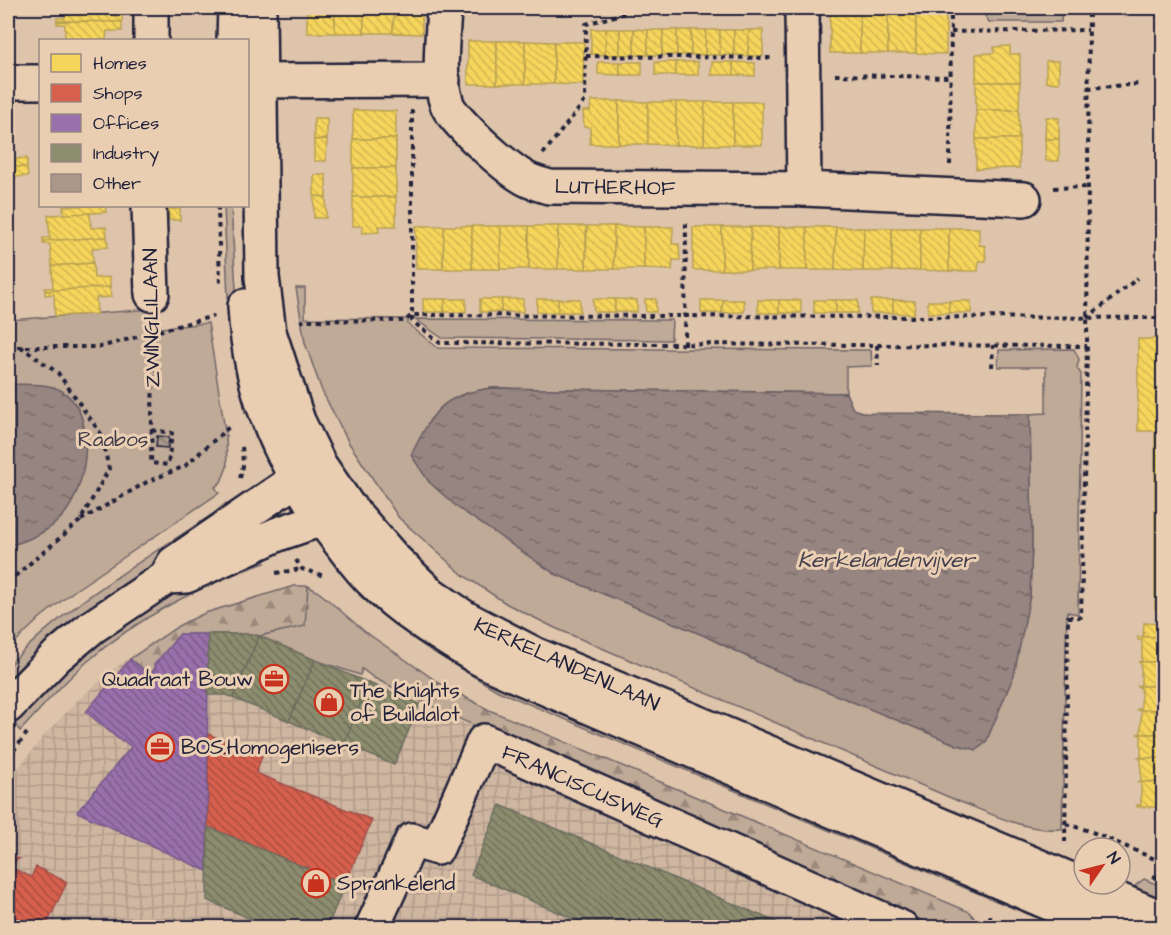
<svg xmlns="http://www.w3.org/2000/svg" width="1171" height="935" font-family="'Architects Daughter',sans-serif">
<defs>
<pattern id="industrial-grid" width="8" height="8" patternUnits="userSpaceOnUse" patternTransform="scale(1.5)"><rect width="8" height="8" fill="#ceb6a0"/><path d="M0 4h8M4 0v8" fill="none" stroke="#b19c8b"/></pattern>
<pattern id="forest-firs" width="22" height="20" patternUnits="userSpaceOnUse" patternTransform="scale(1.5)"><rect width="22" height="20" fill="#bfa997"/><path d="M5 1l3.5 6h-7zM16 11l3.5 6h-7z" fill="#9b897c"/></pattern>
<pattern id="water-ripples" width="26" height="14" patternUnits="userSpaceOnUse" patternTransform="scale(1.5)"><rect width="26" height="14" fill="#968580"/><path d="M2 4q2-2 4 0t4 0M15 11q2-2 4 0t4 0" fill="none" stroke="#7a6c6a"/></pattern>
<pattern id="homes-back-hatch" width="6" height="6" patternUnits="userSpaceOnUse" patternTransform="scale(1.5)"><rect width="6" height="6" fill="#f6d55c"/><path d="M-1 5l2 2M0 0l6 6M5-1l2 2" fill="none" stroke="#d3b751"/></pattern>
<pattern id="shops-back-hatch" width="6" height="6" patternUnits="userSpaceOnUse" patternTransform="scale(1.5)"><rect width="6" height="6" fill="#d6604d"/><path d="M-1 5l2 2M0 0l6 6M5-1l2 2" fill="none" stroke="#ad4f41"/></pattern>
<pattern id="offices-back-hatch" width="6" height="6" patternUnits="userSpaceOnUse" patternTransform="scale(1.5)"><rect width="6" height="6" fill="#9970ab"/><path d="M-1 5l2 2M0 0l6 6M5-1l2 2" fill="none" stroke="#7c5c8c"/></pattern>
<pattern id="industry-back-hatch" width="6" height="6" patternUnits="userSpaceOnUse" patternTransform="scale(1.5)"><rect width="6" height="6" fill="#8c8c6e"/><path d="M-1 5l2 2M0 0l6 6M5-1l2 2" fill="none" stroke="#72725c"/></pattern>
<pattern id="building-back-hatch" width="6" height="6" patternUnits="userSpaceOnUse" patternTransform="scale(1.5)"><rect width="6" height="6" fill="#a9978a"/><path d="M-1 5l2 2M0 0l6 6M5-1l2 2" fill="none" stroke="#897b72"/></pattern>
</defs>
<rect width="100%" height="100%" fill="#dec4aa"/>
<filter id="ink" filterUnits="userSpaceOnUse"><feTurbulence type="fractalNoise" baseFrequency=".0167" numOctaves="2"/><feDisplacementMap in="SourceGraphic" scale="12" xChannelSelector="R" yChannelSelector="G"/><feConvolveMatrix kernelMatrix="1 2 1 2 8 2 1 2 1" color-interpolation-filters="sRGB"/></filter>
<g filter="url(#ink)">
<path fill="url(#industrial-grid)" d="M 209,615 L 946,927 L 8,927 L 8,781 L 46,733 L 76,702 L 110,672 L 147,645 L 187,620 Z"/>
<g fill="#bfa997" stroke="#706669" stroke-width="1.5">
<path d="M 980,8 L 1062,8 L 1061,22 L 989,22 Z"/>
<path d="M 224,206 L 231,206 L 238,323 L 256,409 L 245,413 L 229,322 Z"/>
<path d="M 296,288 L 305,288 L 305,318 L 408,319 L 408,324 L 438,348 L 871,350 L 872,366 L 846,367 L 846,393 L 491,388 C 459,393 450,397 429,421 L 705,636 L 768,667 L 1030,596 L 1032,544 L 1030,414 L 1046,413 L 1046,367 L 998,367 L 999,350 L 1074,349 L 1079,359 L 1077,368 L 1081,374 L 1078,614 L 1067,612 L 1062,829 C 1026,832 992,814 958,801 L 555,628 L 507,604 L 463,575 L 399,518 L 349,443 L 322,391 L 305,343 Z"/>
<path d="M 152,309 L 151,329 L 208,323 L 226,436 L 227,467 L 221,482 L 215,487 L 219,493 L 74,591 L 40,618 L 8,649 L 8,317 L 10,320 Z"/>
<path d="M 415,319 L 672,320 L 671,340 L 442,338 Z"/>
<path d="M 226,503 L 232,511 C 176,552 115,586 61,629 C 41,644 25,662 8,680 L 8,666 C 68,603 143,561 214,513 Z"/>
<path d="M 259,553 L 265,563 C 204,583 136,619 88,661 C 63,682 42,708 20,731 L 15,724 L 53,681 L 91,648 L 129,620 L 176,591 Z"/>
<path d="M 308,586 L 320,593 L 364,631 L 439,683 L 427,704 L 374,678 L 362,669 L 360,675 L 315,660 L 259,636 L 304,626 Z"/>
<path d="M 368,587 L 1091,927 L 1058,927 L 498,691 C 450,663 401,633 359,595 Z"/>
<path d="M 1144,879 L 1163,887 L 1163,912 L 1131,899 L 1136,885 Z"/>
</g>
<g fill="url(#forest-firs)" stroke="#706669" stroke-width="1.5">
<path d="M 294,586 L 308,586 L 305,626 L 259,636 L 252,634 L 180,634 L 155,665 L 156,667 L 150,675 L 130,659 L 180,625 L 205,613 Z"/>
<path d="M 439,683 L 489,710 L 970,912 L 976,921 L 976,927 L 938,927 L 606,786 L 427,704 Z"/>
</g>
<g fill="url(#water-ripples)" stroke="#685d64" stroke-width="1.5">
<path d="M 8,384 C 24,385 47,382 62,391 C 97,413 88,479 68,509 C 54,530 31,540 8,546 Z"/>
<path d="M 491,388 L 846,393 L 853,409 L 865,413 L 1030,414 L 1032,544 L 1030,596 L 1014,675 L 986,742 L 977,750 L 957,745 L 768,667 L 705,636 L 555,574 L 458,508 L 429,482 L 411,455 C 434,411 439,396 491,388 Z"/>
</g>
<g fill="url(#homes-back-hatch)" stroke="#b69f52" stroke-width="1.5">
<path d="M 65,8 L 106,8 L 106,11 L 122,11 L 122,22 L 57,21 L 57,18 L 65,18 Z"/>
<rect x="307" y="8" width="28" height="25"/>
<rect x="335" y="8" width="29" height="25"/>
<path d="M 364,8 L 394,8 L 393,33 L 364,33 Z"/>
<path d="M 394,8 L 422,8 L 422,34 L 393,33 Z"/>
<rect x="476" y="8" width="22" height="3"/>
<path d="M 498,8 L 520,8 L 519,11 L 498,11 Z"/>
<rect x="533" y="8" width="22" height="3"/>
<rect x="555" y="8" width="21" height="3"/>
<rect x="830" y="10" width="30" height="43"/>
<rect x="860" y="10" width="28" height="43"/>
<rect x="888" y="10" width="28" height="43"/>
<path d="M 916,10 L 946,10 L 946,54 L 916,53 Z"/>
<path d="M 57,21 L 122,22 L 122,31 L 107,31 L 106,40 L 65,40 L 65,24 L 57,24 Z"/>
<path d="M 591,29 L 606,29 L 605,55 L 591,54 Z"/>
<path d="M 606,29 L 620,29 L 620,55 L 605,55 Z"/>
<rect x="620" y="29" width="14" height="26"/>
<path d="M 634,29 L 648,30 L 648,55 L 634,55 Z"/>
<path d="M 648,30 L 663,30 L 662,55 L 648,55 Z"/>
<path d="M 663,30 L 677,30 L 677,55 L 662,55 Z"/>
<rect x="677" y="30" width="14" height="25"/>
<path d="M 691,30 L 706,30 L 705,55 L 691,55 Z"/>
<path d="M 706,30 L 720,30 L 720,55 L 705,55 Z"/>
<rect x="720" y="30" width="14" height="25"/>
<path d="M 734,30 L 749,30 L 748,56 L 734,55 Z"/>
<path d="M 749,30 L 763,30 L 763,56 L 748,56 Z"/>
<rect x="468" y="41" width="29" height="43"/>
<rect x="497" y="41" width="28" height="43"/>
<path d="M 525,41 L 554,42 L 554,84 L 525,84 Z"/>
<path d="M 554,42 L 584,42 L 583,85 L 554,84 Z"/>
<path d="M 1010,46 L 1010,54 L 1020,54 L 1020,82 L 976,82 L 976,54 L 994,53 L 994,47 Z"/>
<path d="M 1046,61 L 1059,61 L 1059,83 L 1046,82 Z"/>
<path d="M 598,62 L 620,62 L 620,75 L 598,74 Z"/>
<rect x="620" y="62" width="22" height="13"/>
<rect x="655" y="62" width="21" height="13"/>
<rect x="676" y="62" width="22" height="13"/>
<path d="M 712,62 L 733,62 L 734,75 L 711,75 Z"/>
<path d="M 733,62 L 755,63 L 755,76 L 734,75 Z"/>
<path d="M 976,82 L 1020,82 L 1019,110 L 976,110 Z"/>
<path d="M 591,101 L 619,101 L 619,144 L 590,144 L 590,127 L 584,127 L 583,111 L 590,111 Z"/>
<path d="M 619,101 L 648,102 L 648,144 L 619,144 Z"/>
<path d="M 648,102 L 676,102 L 676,145 L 648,144 Z"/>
<path d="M 676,102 L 705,102 L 704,145 L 676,145 Z"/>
<path d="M 705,102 L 733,102 L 733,145 L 704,145 Z"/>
<rect x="733" y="102" width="29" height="43"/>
<path d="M 353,110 L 396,111 L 396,139 L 353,139 Z"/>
<rect x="976" y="110" width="43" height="29"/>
<path d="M 1046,117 L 1059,118 L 1059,139 L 1045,139 Z"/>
<path d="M 314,118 L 327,118 L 327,139 L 314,140 Z"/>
<path d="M 327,139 L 326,161 L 314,161 L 314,140 Z"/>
<rect x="353" y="139" width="43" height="29"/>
<path d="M 976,139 L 1019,139 L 1019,168 L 976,169 Z"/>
<path d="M 1045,139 L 1059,139 L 1059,161 L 1046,161 Z"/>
<path d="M 27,158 L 27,167 L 15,167 L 15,159 Z"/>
<path d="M 15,167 L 27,167 L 28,176 L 15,177 Z"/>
<rect x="353" y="168" width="43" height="29"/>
<path d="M 314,175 L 326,175 L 326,197 L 314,196 Z"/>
<path d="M 314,196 L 326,197 L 326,218 L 314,218 Z"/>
<path d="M 353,197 L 396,197 L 396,226 L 378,226 L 379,232 L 362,233 L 363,226 L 353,226 Z"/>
<path d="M 63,206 L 105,206 L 106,212 L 64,215 Z"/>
<path d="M 168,209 L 180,209 L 180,220 L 169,220 Z"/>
<path d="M 90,213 L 91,228 L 106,227 L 107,237 L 43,241 L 43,238 L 50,238 L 48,215 Z"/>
<path d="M 416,226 L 444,226 L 443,269 L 416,269 Z"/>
<path d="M 444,226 L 472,226 L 472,269 L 443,269 Z"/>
<path d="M 472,226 L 501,226 L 500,269 L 472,269 Z"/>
<path d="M 501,226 L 529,226 L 529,269 L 500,269 Z"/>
<rect x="529" y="226" width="29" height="43"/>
<rect x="558" y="226" width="28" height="43"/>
<path d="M 587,226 L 614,226 L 614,269 L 586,269 Z"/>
<path d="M 614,226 L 644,227 L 644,269 L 614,269 Z"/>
<path d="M 644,227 L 673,227 L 672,244 L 679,244 L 680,260 L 673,260 L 672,270 L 644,269 Z"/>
<rect x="693" y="227" width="29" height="43"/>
<path d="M 722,227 L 751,227 L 750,270 L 722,270 Z"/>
<path d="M 751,227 L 779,227 L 779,270 L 750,270 Z"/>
<rect x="779" y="227" width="28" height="43"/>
<path d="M 807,227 L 836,227 L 835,270 L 807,270 Z"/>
<path d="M 836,227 L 864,228 L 863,271 L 835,270 Z"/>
<path d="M 864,228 L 892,228 L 892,271 L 863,271 Z"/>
<path d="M 892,228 L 920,228 L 920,270 L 892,271 Z"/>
<path d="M 920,228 L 949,228 L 949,271 L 920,270 Z"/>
<path d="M 949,228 L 979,228 L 979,245 L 985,246 L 986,261 L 979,261 L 978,271 L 949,271 Z"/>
<path d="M 107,237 L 108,247 L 92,248 L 93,263 L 52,266 L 50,244 L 43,244 L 43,241 Z"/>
<path d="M 93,263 L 94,278 L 110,277 L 110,287 L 45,291 L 45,288 L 53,288 L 52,266 Z"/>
<path d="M 110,287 L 111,297 L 96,298 L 97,314 L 55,316 L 54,294 L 45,295 L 45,291 Z"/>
<path d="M 423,299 L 445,299 L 444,312 L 423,312 Z"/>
<path d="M 445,299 L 466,299 L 466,312 L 444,312 Z"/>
<path d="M 480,299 L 502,299 L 501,312 L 480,312 Z"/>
<path d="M 502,299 L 523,299 L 523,312 L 501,312 Z"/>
<rect x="537" y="299" width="21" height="13"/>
<rect x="558" y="299" width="22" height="13"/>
<path d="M 593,299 L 615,299 L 615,312 L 594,312 Z"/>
<path d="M 615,299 L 637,300 L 637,312 L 615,312 Z"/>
<path d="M 645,299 L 656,299 L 656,312 L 646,312 Z"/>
<path d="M 701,300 L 723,300 L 722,313 L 701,313 Z"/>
<path d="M 723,300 L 744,300 L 744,312 L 722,313 Z"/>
<rect x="758" y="300" width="21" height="13"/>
<rect x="779" y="300" width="22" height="13"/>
<rect x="814" y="300" width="22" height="13"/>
<rect x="836" y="300" width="22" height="13"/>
<rect x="871" y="300" width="22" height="13"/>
<path d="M 893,300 L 915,301 L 914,314 L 893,313 Z"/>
<rect x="928" y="301" width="21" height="12"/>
<rect x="949" y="301" width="22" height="12"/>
<path d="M 1138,339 L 1164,339 L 1164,609 L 1155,609 L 1155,431 L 1138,431 Z"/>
<path d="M 1144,623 L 1164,624 L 1164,637 L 1143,637 Z"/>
<path d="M 1138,637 L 1164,637 L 1164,662 L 1138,662 L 1142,661 L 1142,640 L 1138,640 Z"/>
<path d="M 1138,662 L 1164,662 L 1164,686 L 1137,686 L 1141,685 L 1141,663 Z"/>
<path d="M 1137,686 L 1164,686 L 1164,710 L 1137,710 L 1137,709 L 1141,709 L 1141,688 Z"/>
<path d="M 1137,710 L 1164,710 L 1164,734 L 1137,734 L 1141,733 L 1141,711 Z"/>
<path d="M 1137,734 L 1164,734 L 1164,758 L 1137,758 L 1141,757 L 1141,735 Z"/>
<path d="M 1137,758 L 1164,758 L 1164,782 L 1137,782 L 1141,781 L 1141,759 Z"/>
<path d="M 1137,782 L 1164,782 L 1164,807 L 1137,807 L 1137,805 L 1141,805 L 1141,783 Z"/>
</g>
<g fill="url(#shops-back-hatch)" stroke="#a04d48" stroke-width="1.5">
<path d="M 208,734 L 262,756 L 256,773 L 372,820 L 345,884 L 208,827 Z"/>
<path d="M 8,854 L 19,859 L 16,860 L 12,868 L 31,877 L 36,867 L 67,882 L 47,924 L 45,922 L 42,928 L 8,928 Z"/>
</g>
<path fill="url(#offices-back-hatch)" stroke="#755989" stroke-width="1.5" d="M 180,634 L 208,634 L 207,871 L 77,812 L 131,747 L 123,740 L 122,742 L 86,712 L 130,659 L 150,675 L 156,667 L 154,665 Z"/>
<g fill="url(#industry-back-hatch)" stroke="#6c6c5f" stroke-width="1.5">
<path d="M 208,634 L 252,634 L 259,636 L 233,698 L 226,695 L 208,695 Z"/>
<path d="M 259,636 L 315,660 L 289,721 L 233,698 Z"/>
<path d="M 315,660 L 369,683 L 344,744 L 289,721 Z"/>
<path d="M 369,683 L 420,704 L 394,765 L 344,744 Z"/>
<path d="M 500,805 L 657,871 L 790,928 L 595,928 L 471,875 Z"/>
<path d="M 208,827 L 345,884 L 327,928 L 272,928 L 207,900 Z"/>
</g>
<path fill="url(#building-back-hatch)" stroke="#22223b" stroke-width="1.5" d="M 157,436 L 169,437 L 168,448 L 156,447 Z"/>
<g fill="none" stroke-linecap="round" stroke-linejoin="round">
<g stroke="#22223b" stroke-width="38">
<g id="minor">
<path d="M 259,8 L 262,277 L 269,332 L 298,421 L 319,464 L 347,505 L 395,560 L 428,592 L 465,618 L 534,654 L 1164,919"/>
<path d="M 444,8 C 443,36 437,77 447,104 C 452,120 507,168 523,177 C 530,182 540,184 549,187 L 804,189 L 1024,199"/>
<path d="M 802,8 L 804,189"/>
<path d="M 151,40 L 151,8"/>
<path d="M 234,40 L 235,8"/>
<path d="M 248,81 L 443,80"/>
<path d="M 8,82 L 40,82"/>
<path d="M 149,206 L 152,294"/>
<path d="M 245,306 C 249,395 284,470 338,540 C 349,554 360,570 373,582 C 401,611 442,636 477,657 C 504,672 535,683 564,696 L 1108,928"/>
<path d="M 170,570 L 174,563 L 313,468"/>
<path d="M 8,706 L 57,656 L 92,627 L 167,577 L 186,576 L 278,534 L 322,519 L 340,509"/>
<path d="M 372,928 L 412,840 L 437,848 L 484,741 L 902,928"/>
</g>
</g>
<g stroke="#22223b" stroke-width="4" stroke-dasharray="4.5 4.5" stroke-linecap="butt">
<path d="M 674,11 L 674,8"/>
<path d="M 951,32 L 1088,30"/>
<path d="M 586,56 L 771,58"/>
<path d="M 835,75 L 951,77"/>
<path d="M 1088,88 L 1140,84"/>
<path d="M 412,110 L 412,321 L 440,343 L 1087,346"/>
<path d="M 543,154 L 585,101 L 586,24 L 629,12"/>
<path d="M 950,165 L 951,8"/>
<path d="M 1054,188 L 1086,187"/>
<path d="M 218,206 L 220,286"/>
<path d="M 1087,318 L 1138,278"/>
<path d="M 300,322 L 306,320 L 405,321 L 412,315 L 1164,318"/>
<path d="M 685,345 L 686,220"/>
<path d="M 877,345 L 878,366"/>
<path d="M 8,347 L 100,347 L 214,316"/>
<path d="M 992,367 L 993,345"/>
<path d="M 152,430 L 172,433 L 168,465 L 151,463 L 154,325"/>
<path d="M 240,478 L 243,466 L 242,444"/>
<path d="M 81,520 L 147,482 L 185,466 L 229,427"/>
<path d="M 296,560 L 302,569 L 324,576"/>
<path d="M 276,573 L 302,569"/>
<path d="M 8,582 L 80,521 L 109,469 L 101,434 L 58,373 L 21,347"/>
<path d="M 8,758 L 27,733"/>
<path d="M 1066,824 L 1090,831 L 1164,863"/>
<path d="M 1065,842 L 1068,617 L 1081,617 L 1087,346 L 1089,8"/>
<path d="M 1153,876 L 1164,880"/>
<path d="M 985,928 L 992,913"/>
</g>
<use href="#minor" stroke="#eaceb1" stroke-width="33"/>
</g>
</g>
<defs>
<g id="office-ring" transform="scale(1.5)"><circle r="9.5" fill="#eaceb1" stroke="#c8321e" stroke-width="1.5"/><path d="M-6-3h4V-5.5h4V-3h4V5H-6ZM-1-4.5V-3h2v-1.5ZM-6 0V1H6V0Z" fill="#c8321e"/></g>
<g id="shop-ring" transform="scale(1.5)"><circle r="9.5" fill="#eaceb1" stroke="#c8321e" stroke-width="1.5"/><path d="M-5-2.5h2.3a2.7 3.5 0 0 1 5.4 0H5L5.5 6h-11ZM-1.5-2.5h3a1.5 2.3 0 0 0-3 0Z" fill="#c8321e"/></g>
</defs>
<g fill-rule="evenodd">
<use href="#office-ring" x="274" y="679"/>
<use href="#shop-ring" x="329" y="702"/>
<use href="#office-ring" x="160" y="747"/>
<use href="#shop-ring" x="316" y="883"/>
</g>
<g text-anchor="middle" stroke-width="6" stroke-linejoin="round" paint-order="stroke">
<g font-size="21" fill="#22223b" stroke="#eaceb1">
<text transform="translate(615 187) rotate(1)" y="7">LUTHERHOF</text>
<text transform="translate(151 318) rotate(-91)" y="7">ZWINGLILAAN</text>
<text transform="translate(567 664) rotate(24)" y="7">KERKELANDENLAAN</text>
<text transform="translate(583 786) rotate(24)" y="7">FRANCISCUSWEG</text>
</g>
<g font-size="21" fill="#413d4d" stroke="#eaceb1">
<text x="113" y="446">Raabos</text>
</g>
<g font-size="21" fill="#22223b" stroke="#eaceb1" text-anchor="start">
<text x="253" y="686" text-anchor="end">Quadraat Bouw</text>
<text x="350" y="697">The Knights<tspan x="350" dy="24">of Buildalot</tspan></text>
<text x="181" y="754">BOS.Homogenisers</text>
<text x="337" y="890">Sprankelend</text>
</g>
<g font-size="22" font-style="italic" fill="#454050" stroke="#eaceb1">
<text x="886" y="567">Kerkelandenvijver</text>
</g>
</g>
<rect width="1171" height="935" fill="none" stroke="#eaceb1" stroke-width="30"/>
<rect x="15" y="15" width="1141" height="905" fill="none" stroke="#22223b" stroke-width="2" filter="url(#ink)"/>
<rect x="39" y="39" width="210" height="168" fill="#eaceb1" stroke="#9a8982" stroke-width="1.5"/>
<rect x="51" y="54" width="30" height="18" fill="#f6d55c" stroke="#9a8982" stroke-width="1.5"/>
<text x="93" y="69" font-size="18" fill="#22223b">Homes</text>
<rect x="51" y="84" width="30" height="18" fill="#d6604d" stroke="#9a8982" stroke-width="1.5"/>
<text x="93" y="99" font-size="18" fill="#22223b">Shops</text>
<rect x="51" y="114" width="30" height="18" fill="#9970ab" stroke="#9a8982" stroke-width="1.5"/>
<text x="93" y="129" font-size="18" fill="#22223b">Offices</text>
<rect x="51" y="144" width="30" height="18" fill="#8c8c6e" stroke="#9a8982" stroke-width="1.5"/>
<text x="93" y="159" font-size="18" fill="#22223b">Industry</text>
<rect x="51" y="174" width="30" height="18" fill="#a9978a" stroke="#9a8982" stroke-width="1.5"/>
<text x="93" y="189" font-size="18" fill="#22223b">Other</text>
<g transform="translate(1102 866) rotate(55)"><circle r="28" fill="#eaceb1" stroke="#9a8982" stroke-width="1.5"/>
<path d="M0-4.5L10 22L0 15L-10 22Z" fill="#c8321e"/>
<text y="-9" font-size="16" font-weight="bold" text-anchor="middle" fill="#22223b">N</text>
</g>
</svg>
